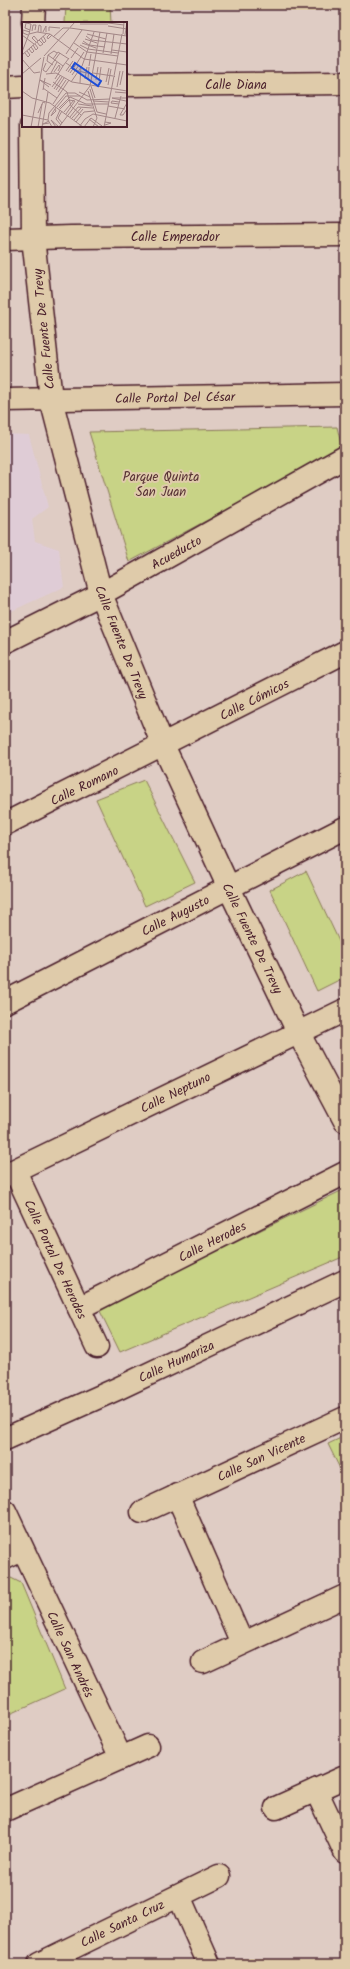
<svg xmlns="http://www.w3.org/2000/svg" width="350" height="1969" font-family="Kalam,sans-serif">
<rect width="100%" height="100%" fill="#dfccc4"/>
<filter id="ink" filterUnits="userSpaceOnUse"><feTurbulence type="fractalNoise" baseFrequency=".025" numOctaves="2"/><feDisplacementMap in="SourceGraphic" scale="8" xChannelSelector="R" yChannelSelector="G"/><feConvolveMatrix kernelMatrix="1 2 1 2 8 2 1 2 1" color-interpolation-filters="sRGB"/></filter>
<g filter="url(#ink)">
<path fill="#dfccd6" d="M 5,434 L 29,435 L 48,507 L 32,519 L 35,541 L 59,549 L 64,587 L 5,614 Z"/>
<g fill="#c8d386" stroke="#897958">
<path d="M 66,5 L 110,5 L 111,23 L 65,23 Z"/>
<path d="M 337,427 L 342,448 L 129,562 L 89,432 Z"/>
<path d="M 144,780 L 195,882 L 145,906 L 96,799 Z"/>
<path d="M 306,871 L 345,954 L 345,977 L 317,991 L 270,890 Z"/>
<path d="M 345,1189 L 345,1256 L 120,1352 L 99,1309 Z"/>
<path d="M 345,1436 L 345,1479 L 328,1444 Z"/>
<path d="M 11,1578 L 21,1583 L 65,1689 L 5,1716 L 5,1581 Z"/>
</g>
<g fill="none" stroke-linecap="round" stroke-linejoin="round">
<g stroke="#4a1f2b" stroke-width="25">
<g id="minor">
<path d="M 33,23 L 34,5"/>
<path d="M 126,85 L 345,83"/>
<path d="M 5,87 L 23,86"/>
<path d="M 32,126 L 33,238 L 51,399 L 101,594 L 163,745 L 229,888 L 298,1032 L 345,1121"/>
<path d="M 5,239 L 71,237 L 345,235"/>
<path d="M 5,400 L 345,394"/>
<path d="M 5,642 L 101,594 L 345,457"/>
<path d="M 5,824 L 345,652"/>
<path d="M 5,1002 L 345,828"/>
<path d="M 15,1171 L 97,1347"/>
<path d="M 5,1175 L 345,1010"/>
<path d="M 79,1308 L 345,1173"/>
<path d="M 5,1439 L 119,1388 L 345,1281"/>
<path d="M 177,1495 L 242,1643"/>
<path d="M 5,1511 L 121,1758"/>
<path d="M 142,1512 L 345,1418"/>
<path d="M 5,1558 L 22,1550"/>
<path d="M 203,1662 L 345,1596"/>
<path d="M 316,1790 L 345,1852"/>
<path d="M 276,1808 L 345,1777"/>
<path d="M 5,1810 L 148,1746"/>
<path d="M 179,1896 L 209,1964"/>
<path d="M 39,1964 L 219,1876"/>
</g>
</g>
<use href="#minor" stroke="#dfcbaa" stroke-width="22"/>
</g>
</g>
<g text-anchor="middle" stroke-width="4" stroke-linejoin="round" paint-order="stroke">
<g font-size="13" fill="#4a1f2b" stroke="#dfcbaa">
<text x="236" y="89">Calle Diana</text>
<text x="175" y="241">Calle Emperador</text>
<text transform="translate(43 329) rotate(-96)" y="5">Calle Fuente De Trevy</text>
<text transform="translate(175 397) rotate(-1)" y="5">Calle Portal Del César</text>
<text transform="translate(176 552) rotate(-29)" y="5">Acueducto</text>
<text transform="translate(122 642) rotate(68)" y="5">Calle Fuente De Trevy</text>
<text transform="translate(254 699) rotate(-27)" y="5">Calle Cómicos</text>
<text transform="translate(84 785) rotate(-26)" y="5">Calle Romano</text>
<text transform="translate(175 915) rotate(-27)" y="5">Calle Augusto</text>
<text transform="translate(253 938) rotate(64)" y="5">Calle Fuente De Trevy</text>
<text transform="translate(175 1092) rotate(-26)" y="5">Calle Neptuno</text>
<text transform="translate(212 1241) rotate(-27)" y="5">Calle Herodes</text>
<text transform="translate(56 1259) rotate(65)" y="5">Calle Portal De Herodes</text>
<text transform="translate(176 1361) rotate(-25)" y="5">Calle Humariza</text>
<text transform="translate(261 1457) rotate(-25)" y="5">Calle San Vicente</text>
<text transform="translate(71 1654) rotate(65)" y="5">Calle San Andrés</text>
<text transform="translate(122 1923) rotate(-26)" y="5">Calle Santa Cruz</text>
</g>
<g font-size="13" fill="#573134" stroke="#dfcbaa">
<text x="161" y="481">Parque Quinta<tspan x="161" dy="15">San Juan</tspan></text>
</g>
</g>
<g transform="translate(22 22)">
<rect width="105" height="105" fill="#dfccc4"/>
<path fill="none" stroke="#a38787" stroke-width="1" d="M 86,1 L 102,3M 58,2 L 86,2M 86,4 L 105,7M 48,6 L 105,14M 10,9 L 11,3 L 14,3 L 13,8M 27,9 L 27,5 L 38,6M 16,10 L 17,3 L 19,4 L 19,10M 21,10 L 24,4 L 24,10M 7,12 L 8,8 L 9,2 L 4,1 L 3,6 L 8,8M 28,12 L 25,15 L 26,17 L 30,13M 65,12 L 84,17M 101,12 L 102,0M 0,13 L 12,22M 6,13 L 1,11 L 1,8 L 8,10M 103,13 L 105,0M 64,14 L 69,18 L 105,22M 31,15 L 41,6 L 47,6M 19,16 L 22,21 L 24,19 L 21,14M 63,17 L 75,21M 61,19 L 67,23 L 83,25M 14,20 L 10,16 L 12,14 L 16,19M 15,20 L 18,24 L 21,22 L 17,18M 52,21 L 65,30 L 96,34M 60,21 L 74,26M 11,23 L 14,28 L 16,26 L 13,22M 58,23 L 66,27 L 96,31M 7,27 L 10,31 L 12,29 L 9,25M 90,28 L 105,30M 0,30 L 7,12 L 15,10 L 28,12 L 62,37 L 105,43M 3,31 L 6,35 L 8,33 L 5,29M 81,31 L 85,11M 44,32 L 60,8M 89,32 L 92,12M 0,33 L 25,11M 26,33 L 41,44 L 47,36M 22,34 L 53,0M 49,36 L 56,26M 0,37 L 12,51 L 18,50M 31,37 L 36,30 L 47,37M 24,41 L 21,48 L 24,50 L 38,31M 44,41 L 56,49 L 70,52M 55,41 L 62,30M 31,43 L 25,39 L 26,33 L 32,29 L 35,31M 67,44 L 69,32M 44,49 L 51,39M 32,50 L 37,43 L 38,45 L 36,49M 46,50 L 53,40M 29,51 L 35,40M 48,51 L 55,41M 71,51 L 91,54M 0,52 L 19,36M 24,52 L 34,51 L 50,60 L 105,69M 50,53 L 57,43M 92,54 L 100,12M 33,57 L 41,44M 63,57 L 65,45M 66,57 L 67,45M 74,58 L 76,45M 77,59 L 79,45M 31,60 L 45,70 L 49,84 L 59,93M 49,60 L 60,44 L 72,10M 84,60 L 87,46M 58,61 L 59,44M 86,63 L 89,47M 98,63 L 101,49M 69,64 L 73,76M 27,65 L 18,58 L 29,63M 30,65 L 38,54M 95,65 L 98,49M 21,66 L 35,76M 32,67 L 40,55M 68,67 L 75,90 L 84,92M 21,68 L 23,56M 34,68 L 42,56M 0,69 L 10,76 L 28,81 L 61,105M 66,69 L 75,96 L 71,105M 36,70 L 44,58M 57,70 L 68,75M 93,70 L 105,71M 71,79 L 87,80M 104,79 L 90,76 L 105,76M 105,81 L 98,93 L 101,93 L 105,87M 31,82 L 47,58M 56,82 L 70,84M 97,82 L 89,81 L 90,79 L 97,80M 86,84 L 103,87M 35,85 L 44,74 L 58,74M 37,86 L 48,75 L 64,82 L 86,82M 33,87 L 34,89 L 29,94 L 31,90 L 33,87 L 34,85M 38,87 L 47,78 L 53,79 L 44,92M 38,88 L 34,97 L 39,103M 40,89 L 36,96 L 40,101M 42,90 L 52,78M 16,91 L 21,80 L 23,81M 0,93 L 26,98M 48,95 L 56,85 L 71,86M 50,96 L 59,86M 93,96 L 99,74M 67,97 L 77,105M 52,98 L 61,87M 27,99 L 21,102 L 27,101M 54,100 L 62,90 L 72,89M 83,103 L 89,101 L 83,100M 9,105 L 22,35M 16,105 L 20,82M 20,105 L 26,70M 30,105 L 26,98 L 27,91 L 44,71 L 53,71 L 65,78 L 88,77M 34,105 L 29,98 L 37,105M 37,105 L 68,64 L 78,10M 57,105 L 63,97 L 71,92 L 105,99M 62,105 L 69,96 L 80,104M 82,105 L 92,54 L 93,55"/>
<path fill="#1d4ed8" fill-opacity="0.15" stroke="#1d4ed8" stroke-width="2" d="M 53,41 L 79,59 L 76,64 L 50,46 Z"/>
<rect width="105" height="105" fill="none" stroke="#4a1f2b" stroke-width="2"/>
</g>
<rect width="350" height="1969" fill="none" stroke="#dfcbaa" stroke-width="20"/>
<rect x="10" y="10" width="330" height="1949" fill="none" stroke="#4a1f2b" stroke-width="1.5" filter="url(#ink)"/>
</svg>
